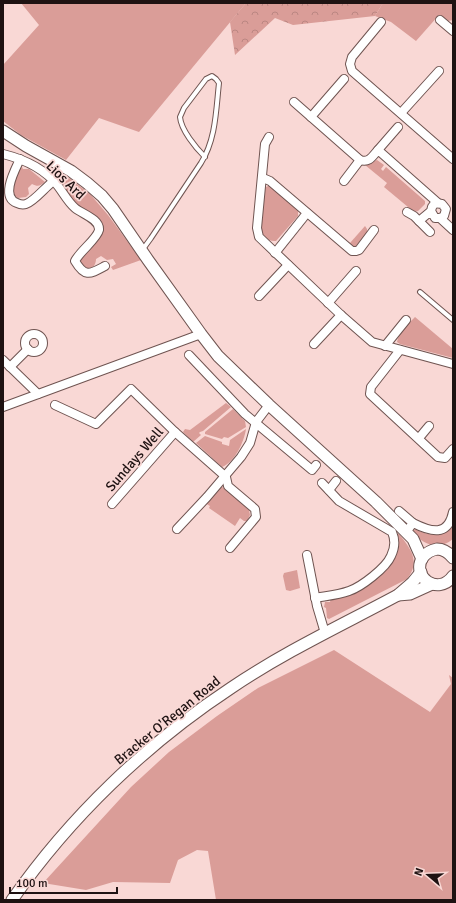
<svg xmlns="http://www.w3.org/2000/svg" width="456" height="903" font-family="Signika,sans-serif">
<defs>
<pattern id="forest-crowns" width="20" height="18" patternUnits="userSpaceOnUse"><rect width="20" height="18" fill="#da9d98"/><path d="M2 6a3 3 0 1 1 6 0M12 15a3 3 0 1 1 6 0" fill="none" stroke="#bb8682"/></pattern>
</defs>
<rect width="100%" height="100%" fill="#f9d8d5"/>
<g fill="#da9d98">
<path d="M 21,3 L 246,3 L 139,132 L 99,118 L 66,160 L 21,135 L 3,121 L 3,65 L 39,25 Z"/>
<path d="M 383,3 L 452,3 L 453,4 L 453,20 L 448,21 L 439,15 L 416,41 L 391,22 L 375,16 Z"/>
<path d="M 377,160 L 384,165 L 381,169 L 383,171 L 386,167 L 425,201 L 425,204 L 418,211 L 414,212 L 384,187 L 387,183 L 365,165 Z"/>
<path d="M 22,167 L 23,169 L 29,169 L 45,182 C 40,186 38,187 32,184 L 28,188 L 29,194 L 26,197 L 18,198 L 14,196 L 12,190 L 20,168 Z"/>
<path d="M 69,178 L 90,194 L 108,215 L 141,260 L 113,270 L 111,267 L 116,264 L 113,259 L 107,260 L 101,256 L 96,259 C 96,265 92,271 85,268 C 83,267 80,263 78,261 L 99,232 L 82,210 L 71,200 L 61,185 Z"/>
<path d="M 268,186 L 271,186 L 298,209 L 298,216 L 276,241 C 268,242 262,236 260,229 L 264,188 Z"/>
<path d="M 365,226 L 367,229 L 367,233 L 356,246 L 352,246 L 350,243 Z"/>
<path d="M 415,317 L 453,349 L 453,358 L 400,344 L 397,342 C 399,331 408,324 415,317 Z"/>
<path d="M 226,403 L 231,407 L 203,431 L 200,432 L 199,433 L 201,435 L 193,442 L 183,432 L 185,429 L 190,430 Z"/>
<path d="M 233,409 L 245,421 L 246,427 L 228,438 L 224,437 L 222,439 L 205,434 L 205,432 Z"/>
<path d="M 246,429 C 244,442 235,462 222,467 L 196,443 L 205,436 L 222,442 L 222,444 L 229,446 L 230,440 Z"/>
<path d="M 222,487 L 225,488 L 249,510 L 250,515 L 247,521 L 244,521 L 240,518 L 235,526 L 209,508 L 210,506 L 205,503 L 219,488 Z"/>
<path d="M 453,524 L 453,539 C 438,551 424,545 412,532 L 415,529 C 429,536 443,539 453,524 Z"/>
<path d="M 397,534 L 399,534 C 411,549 421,562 407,579 L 329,619 L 327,618 L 326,608 L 324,607 L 325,602 L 330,602 L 331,598 L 358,590 L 396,550 L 398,539 Z"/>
<path d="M 297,570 L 300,588 L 290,591 L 286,590 L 283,576 L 284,573 Z"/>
<path d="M 334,650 L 430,712 L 451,684 L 449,675 L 453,678 L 453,900 L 216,900 L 208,851 L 197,850 L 178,860 L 170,883 L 113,882 L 86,890 L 43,883 L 131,787 L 169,752 L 217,716 L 258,688 Z"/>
</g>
<path fill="url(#forest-crowns)" d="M 246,3 L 383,3 L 375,16 L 293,25 L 275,18 L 235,55 L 230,22 Z"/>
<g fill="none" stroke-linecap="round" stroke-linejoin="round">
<g stroke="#6f5451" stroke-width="6">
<g id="lane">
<path d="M 143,249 L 151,238 L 201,163 C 216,139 216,110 219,83 L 216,79 L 212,76 L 206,79 L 184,108 L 180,117 C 181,130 196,148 205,157"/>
<path d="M 420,292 L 453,320"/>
</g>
</g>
<g stroke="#6f5451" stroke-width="10">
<g id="street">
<path d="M 440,20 L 453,31"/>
<path d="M 381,22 L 352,57 L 350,64 L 352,71 L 453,159"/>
<path d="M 294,102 L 360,160 C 369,163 372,157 378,150 L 438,203"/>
<path d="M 401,113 L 439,71"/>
<path d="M 311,117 L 344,79"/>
<path d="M 269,137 L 265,144 L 257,228 L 259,237 L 341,315 L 372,342 L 453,364"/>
<path d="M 378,150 L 398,127"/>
<path d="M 3,154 C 23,159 45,169 58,186 C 64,194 68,202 75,208 C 82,214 100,219 99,230 C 97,239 80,251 75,261 C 85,278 90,274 105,266"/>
<path d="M 20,159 C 15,170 0,197 17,203 C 19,204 23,205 26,204 C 33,202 44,189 50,184"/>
<path d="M 263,178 L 270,181 L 352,251 L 356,251 L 359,250 L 374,230"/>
<path d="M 344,181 L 360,160"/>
<path d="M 407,212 L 414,216 L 430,232"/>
<path d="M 440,218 L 453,230"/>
<path d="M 419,221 L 431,211 L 432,207 L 435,203 L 442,204 L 446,209 L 444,216 L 440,218 L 435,218 L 431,211"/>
<path d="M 275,253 L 307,213"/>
<path d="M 259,296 L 288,265"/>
<path d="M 328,303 L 356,271"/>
<circle cx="34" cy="343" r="9"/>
<path d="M 314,344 L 341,315"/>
<path d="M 385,346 L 406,320"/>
<path d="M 400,350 L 371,387 L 370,394 L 438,457 L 445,458 L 453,449"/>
<path d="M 189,355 L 245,414 L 312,470 L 316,465"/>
<path d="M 3,360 L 38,394"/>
<path d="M 10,367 L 28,349"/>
<path d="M 55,405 L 96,424 L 131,389 L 175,432 L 226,477 L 228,486 L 255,509 L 256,517 L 230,548"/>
<path d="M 3,407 L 201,334"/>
<path d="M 419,438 L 429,426"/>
<path d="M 329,490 L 336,481"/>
<path d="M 112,504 L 175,432"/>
<path d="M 399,511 L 413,523"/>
<path d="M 177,529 L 207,497 L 241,457 L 250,443 L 256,422 L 269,405"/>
<path d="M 406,532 L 413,523 C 431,532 448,537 453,512"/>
<path d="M 307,555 L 317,606 L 325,633"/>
<path d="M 315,598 C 326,596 338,595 349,591 C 361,587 386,568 391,556 C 395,548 395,539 392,532 L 339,501 L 322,483"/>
</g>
</g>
<g stroke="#6f5451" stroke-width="13">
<g id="secondary">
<path d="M 3,131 L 26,146 L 71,171 L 87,183 L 102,196 L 113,209 L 148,260 L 201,334 L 218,356 L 269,405 L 376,502 L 413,539 L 422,559"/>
<path d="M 453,558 C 449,553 444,549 437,549 C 432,550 427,552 423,557 C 410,576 438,597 453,576"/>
<path d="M 398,595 L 410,594 L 432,584"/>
<path d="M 12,900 C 70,817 146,744 231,688 C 284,652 342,625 398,595 L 412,583 L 421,572"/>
</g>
</g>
<use href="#lane" stroke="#fff" stroke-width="4"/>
<use href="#street" stroke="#fff" stroke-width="8"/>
<use href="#secondary" stroke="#fff" stroke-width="11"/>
</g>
<g text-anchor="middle" stroke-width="3.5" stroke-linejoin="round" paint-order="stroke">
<g font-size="14" fill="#1e1212" stroke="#f9d8d5">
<text transform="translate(66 180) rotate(44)" y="5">Lios Ard</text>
<text transform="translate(134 459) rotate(-49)" y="5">Sundays Well</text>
<text transform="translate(167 720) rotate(-39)" y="5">Bracker O'Regan Road</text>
</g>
</g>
<rect width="456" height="903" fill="none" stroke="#1e1212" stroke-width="8"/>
<g transform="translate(428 875) rotate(289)" stroke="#f9d8d5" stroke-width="3" paint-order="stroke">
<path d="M0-3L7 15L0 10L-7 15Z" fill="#1e1212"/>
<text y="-6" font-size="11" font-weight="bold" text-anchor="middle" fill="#1e1212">N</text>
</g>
<path d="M10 887v6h107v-6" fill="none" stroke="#1e1212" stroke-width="2"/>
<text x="16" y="887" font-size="12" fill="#1e1212" stroke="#f9d8d5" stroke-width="3" paint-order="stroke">100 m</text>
</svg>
